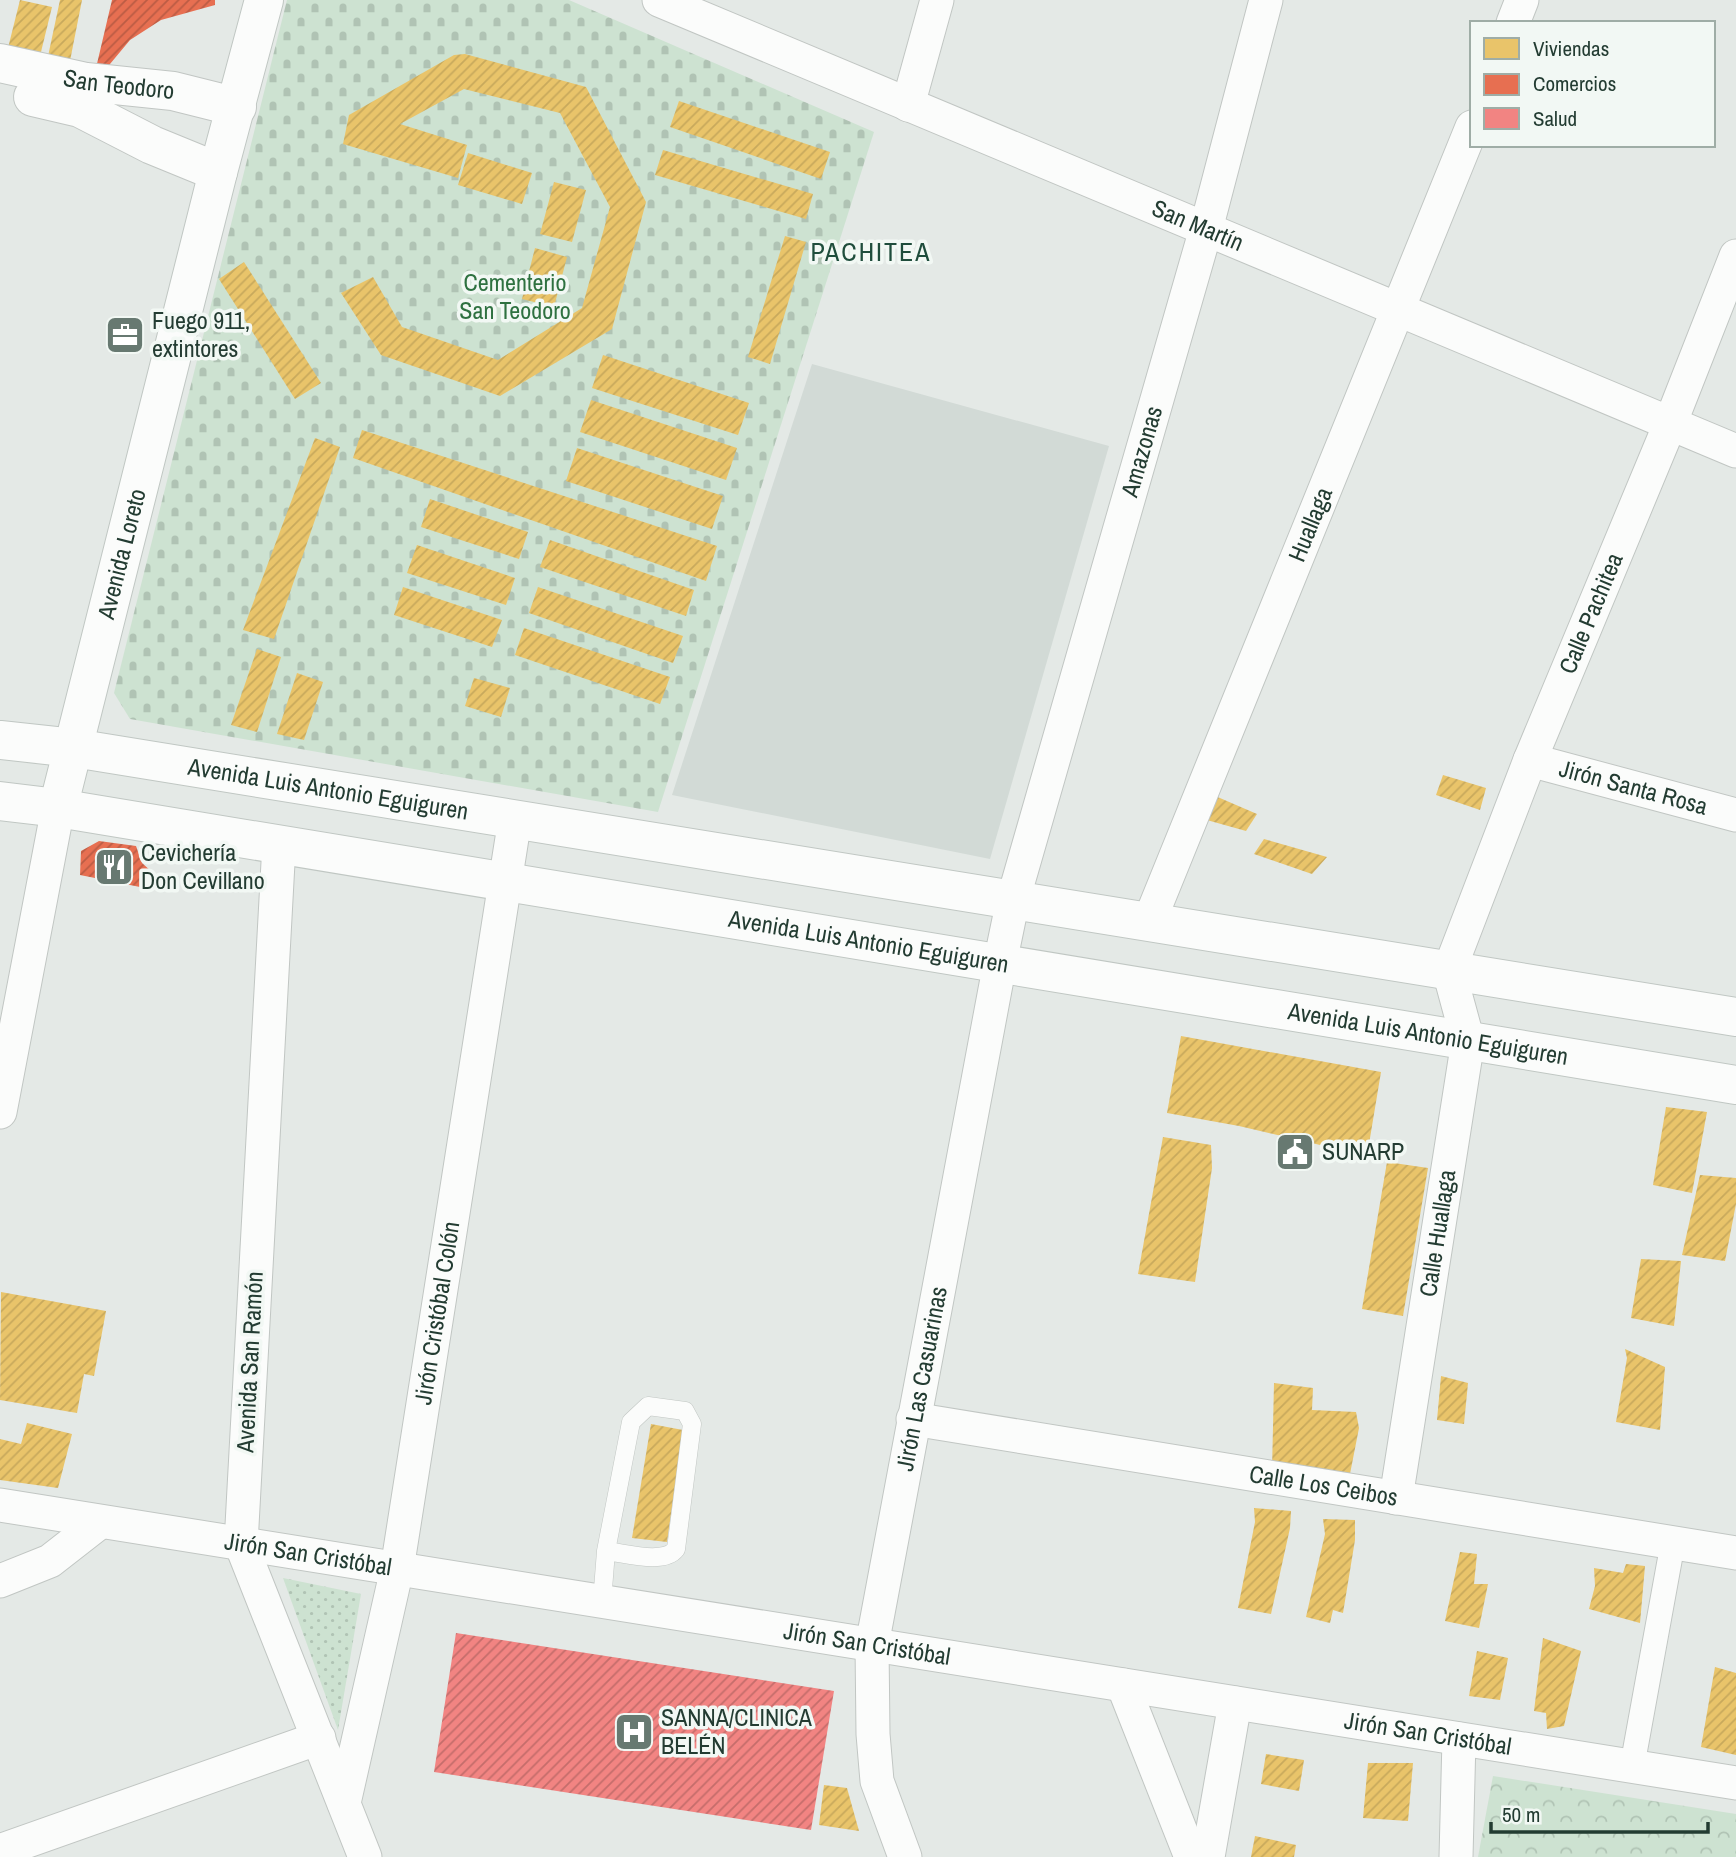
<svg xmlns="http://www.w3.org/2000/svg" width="1736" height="1857" font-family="'Archivo Narrow',sans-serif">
<defs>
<pattern id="grass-dots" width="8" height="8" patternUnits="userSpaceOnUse" patternTransform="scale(1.75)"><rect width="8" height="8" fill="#cde2d1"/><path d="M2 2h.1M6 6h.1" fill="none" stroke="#b0c3b4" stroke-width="1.8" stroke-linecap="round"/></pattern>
<pattern id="cemetery-stones" width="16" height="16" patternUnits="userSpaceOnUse" patternTransform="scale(1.75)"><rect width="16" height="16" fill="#cde2d1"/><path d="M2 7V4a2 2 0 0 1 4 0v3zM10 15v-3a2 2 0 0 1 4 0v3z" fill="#b0c3b4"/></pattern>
<pattern id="park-crowns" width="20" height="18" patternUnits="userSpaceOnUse" patternTransform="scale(1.75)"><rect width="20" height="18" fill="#cde2d1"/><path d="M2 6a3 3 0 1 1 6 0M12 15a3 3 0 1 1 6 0" fill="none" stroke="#b0c3b4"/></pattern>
<pattern id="homes-hatch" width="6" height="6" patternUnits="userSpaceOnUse" patternTransform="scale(1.75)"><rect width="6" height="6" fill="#e9c46a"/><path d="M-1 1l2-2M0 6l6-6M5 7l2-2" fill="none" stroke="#c8a95c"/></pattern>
<pattern id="shops-hatch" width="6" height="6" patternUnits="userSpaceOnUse" patternTransform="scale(1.75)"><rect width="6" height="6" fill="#e76f51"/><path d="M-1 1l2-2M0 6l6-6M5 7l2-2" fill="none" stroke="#bb5c44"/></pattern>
<pattern id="health-hatch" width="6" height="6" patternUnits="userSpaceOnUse" patternTransform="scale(1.75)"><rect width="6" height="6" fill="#f28482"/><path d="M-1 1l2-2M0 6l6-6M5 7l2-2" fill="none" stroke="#c46d6b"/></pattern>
</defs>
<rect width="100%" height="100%" fill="#e4e9e6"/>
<path fill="#d2dad6" d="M 812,364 L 1109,446 L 990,859 L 672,795 Z"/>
<path fill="url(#grass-dots)" d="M 283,1578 L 361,1594 L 338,1730 Z"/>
<path fill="url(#cemetery-stones)" d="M 287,0 L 569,0 L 874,132 L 658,812 L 130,719 L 114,693 Z"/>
<path fill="url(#park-crowns)" d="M 1493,1776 L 1736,1814 L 1736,1857 L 1478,1857 Z"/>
<g fill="url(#homes-hatch)">
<path d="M 20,0 L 52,7 L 40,56 L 8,48 Z"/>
<path d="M 60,0 L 82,0 L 69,66 L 47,61 Z"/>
<path d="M 465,54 L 586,87 L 646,202 L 612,329 L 500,396 L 381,355 L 341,293 L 373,277 L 402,327 L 498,360 L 582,308 L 610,207 L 560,113 L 464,89 L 400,124 L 467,145 L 458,178 L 343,144 L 349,115 L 454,55 Z"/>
<path d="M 679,101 L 830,152 L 821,179 L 670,127 Z"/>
<path d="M 663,150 L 813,194 L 806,219 L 655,175 Z"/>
<path d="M 468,153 L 532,173 L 522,204 L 458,185 Z"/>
<path d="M 554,182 L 586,190 L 572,242 L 540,234 Z"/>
<path d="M 785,236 L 806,242 L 770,364 L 748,357 Z"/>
<path d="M 535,248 L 567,257 L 554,307 L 522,299 Z"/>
<path d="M 244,262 L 321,383 L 295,399 L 219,279 Z"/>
<path d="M 603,355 L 749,403 L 738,435 L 592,388 Z"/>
<path d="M 591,400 L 737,448 L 726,480 L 580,432 Z"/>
<path d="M 362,430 L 717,546 L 706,581 L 353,458 Z"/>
<path d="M 315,438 L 340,447 L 274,639 L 243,630 Z"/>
<path d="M 577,448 L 723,496 L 712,529 L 566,481 Z"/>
<path d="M 430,499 L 528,532 L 519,559 L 421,527 Z"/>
<path d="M 550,540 L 694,590 L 686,616 L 540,567 Z"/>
<path d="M 417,545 L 515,578 L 506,605 L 407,573 Z"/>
<path d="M 403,587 L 502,620 L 492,647 L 394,615 Z"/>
<path d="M 538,587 L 683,636 L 673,663 L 529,613 Z"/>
<path d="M 524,628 L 670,677 L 660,704 L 515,655 Z"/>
<path d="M 257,649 L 281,657 L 257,732 L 231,725 Z"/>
<path d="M 297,673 L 323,682 L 304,740 L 277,734 Z"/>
<path d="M 474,678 L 510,688 L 501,717 L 465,706 Z"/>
<path d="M 1443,775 L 1486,788 L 1480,810 L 1436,795 Z"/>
<path d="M 1206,792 L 1257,814 L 1246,831 L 1196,817 Z"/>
<path d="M 1264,839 L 1327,857 L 1312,874 L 1254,854 Z"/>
<path d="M 1181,1036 L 1381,1072 L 1367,1156 L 1239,1126 L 1167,1113 Z"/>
<path d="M 1666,1107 L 1707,1112 L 1692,1193 L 1653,1185 Z"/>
<path d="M 1163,1137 L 1211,1145 L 1212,1168 L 1195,1282 L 1138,1274 Z"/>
<path d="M 1387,1162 L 1428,1168 L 1403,1316 L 1362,1309 Z"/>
<path d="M 1700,1175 L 1736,1178 L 1736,1204 L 1725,1261 L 1682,1255 Z"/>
<path d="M 1641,1259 L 1681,1261 L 1674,1326 L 1631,1318 Z"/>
<path d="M 1,1292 L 106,1311 L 94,1376 L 84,1374 L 77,1413 L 0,1400 Z"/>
<path d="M 1625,1349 L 1665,1367 L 1660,1430 L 1616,1422 L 1627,1358 Z"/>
<path d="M 1441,1376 L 1468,1383 L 1464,1424 L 1437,1420 Z"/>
<path d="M 1274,1383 L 1313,1388 L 1312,1410 L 1356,1412 L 1359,1428 L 1349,1479 L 1272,1470 Z"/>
<path d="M 27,1423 L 72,1434 L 58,1488 L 0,1480 L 0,1439 L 21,1444 Z"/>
<path d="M 651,1424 L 683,1430 L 667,1542 L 632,1538 Z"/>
<path d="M 1254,1508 L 1291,1511 L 1290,1528 L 1271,1614 L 1238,1608 L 1255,1522 Z"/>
<path d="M 1323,1519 L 1355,1520 L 1355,1540 L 1343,1613 L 1333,1610 L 1330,1623 L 1306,1617 L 1325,1534 Z"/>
<path d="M 1460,1552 L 1477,1554 L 1474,1584 L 1488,1584 L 1479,1628 L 1445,1621 Z"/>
<path d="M 1626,1564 L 1645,1566 L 1640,1623 L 1589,1609 L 1595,1586 L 1594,1568 L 1623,1573 Z"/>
<path d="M 1543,1638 L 1581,1651 L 1564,1726 L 1547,1729 L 1546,1713 L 1534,1711 Z"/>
<path d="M 1477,1651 L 1508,1658 L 1500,1700 L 1469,1696 Z"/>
<path d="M 1715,1667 L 1736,1673 L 1736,1755 L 1701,1747 Z"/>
<path d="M 1266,1754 L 1304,1760 L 1299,1791 L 1261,1784 Z"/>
<path d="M 1368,1763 L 1413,1763 L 1408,1821 L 1363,1818 Z"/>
<path d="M 824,1785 L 847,1788 L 859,1831 L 819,1825 Z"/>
<path d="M 1255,1836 L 1296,1845 L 1294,1857 L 1251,1857 Z"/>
</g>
<g fill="url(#shops-hatch)">
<path d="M 112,0 L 215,0 L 215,5 L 161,20 L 130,40 L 105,70 L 96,68 Z"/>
<path d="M 99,841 L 136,846 L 142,863 L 152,872 L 145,888 L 80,875 L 81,851 Z"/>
</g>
<path fill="url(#health-hatch)" d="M 456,1633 L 834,1691 L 811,1830 L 434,1772 Z"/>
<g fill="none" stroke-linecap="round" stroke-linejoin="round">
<g stroke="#c1c6c3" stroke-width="19">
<path id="service" d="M 602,1602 L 606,1551 L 631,1422 L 648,1406 L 685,1411 L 692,1424 L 676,1549 C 664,1565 625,1553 606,1551"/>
</g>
<g stroke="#c1c6c3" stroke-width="26">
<path id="pedestrian" d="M 1632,1767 L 1673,1542"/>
</g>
<g stroke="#c1c6c3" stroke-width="35">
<g id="minor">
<path id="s1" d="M 659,0 L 1736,451"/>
<path d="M 1513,23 L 1522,0"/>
<path d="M 908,105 L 937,0"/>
<path id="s2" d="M 1530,760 L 1736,815"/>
<path d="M 279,844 L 241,1544 L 365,1857"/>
<path id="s3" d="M 1149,922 L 1472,127"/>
<path d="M 0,1112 L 58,808"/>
<path id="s4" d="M 913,1419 L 1736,1553"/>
<path id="s5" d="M 1396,1498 L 1468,1041 L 1449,971 L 1530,760 L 1670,424 L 1736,256"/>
<path id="s6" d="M 0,1505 L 1736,1783"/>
<path d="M 0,1581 L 50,1561 L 100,1522"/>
<path d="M 1123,1685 L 1191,1857"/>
<path id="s7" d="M 344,1803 L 397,1569 L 515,819"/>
<path d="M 5,1849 L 319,1738"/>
<path id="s8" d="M 905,1857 L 877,1781 L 873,1734 L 872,1645 L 1000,963 L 1013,900 L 1206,229 L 1266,0"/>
<path d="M 1208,1857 L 1235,1703"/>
<path d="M 1456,1857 L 1459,1739"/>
</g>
</g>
<g stroke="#c1c6c3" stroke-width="40">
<g id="tertiary">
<path id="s9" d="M 0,63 L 86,82 L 173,91 L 237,107"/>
<path d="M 33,97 L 80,108 L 152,145 L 218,172"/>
</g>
</g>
<g stroke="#c0c7c3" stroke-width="40">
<g id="secondary">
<path id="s10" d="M 0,740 L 74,748 L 1736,1017"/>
<path id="s11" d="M 0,801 L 58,808 L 1736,1085"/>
<path id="s12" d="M 58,808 L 218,172 L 264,0"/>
</g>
</g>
<use href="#service" stroke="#fbfcfb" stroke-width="18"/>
<use href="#pedestrian" stroke="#fbfcfb" stroke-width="24"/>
<use href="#minor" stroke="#fbfcfb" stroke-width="33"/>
<use href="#tertiary" stroke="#fbfcfb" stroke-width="38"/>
<use href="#secondary" stroke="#fbfcfb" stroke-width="38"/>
</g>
<defs>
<g id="office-square" transform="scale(2.0125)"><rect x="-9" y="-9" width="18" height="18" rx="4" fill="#677971" stroke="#f2f8f4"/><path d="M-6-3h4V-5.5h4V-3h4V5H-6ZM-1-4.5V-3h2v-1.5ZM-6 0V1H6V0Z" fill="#fff"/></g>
<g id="restaurant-square" transform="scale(2.0125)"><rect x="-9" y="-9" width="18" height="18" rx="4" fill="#677971" stroke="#f2f8f4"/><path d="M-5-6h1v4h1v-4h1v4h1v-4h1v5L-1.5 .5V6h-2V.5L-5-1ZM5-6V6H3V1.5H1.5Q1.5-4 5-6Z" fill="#fff"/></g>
<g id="civic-square" transform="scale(2.0125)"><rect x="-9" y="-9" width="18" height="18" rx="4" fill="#677971" stroke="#f2f8f4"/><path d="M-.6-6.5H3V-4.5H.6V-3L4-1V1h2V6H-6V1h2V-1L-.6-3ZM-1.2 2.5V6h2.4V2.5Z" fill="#fff"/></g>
<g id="hospital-square" transform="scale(2.0125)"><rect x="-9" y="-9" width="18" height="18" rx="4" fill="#677971" stroke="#f2f8f4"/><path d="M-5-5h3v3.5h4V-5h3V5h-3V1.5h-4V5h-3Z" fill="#fff"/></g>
</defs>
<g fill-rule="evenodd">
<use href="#office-square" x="125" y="335"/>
<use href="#restaurant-square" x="114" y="867"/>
<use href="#civic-square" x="1295" y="1152"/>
<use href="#hospital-square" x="634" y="1732"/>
</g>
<g text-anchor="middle" stroke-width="7" stroke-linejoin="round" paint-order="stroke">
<g font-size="24" fill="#233c32" stroke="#f2f8f4">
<text dy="8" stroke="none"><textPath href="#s9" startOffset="121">San Teodoro</textPath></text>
<text dy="8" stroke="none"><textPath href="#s1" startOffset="584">San Martín</textPath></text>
<text dy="8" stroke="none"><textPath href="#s8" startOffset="1442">Amazonas</textPath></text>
<text dy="8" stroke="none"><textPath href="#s3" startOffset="429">Huallaga</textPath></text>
<text dy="8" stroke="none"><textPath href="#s12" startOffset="262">Avenida Loreto</textPath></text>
<text dy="8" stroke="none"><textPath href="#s5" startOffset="920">Calle Pachitea</textPath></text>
<text dy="8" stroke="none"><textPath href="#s2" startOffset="107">Jirón Santa Rosa</textPath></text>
<text dy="8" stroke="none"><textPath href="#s10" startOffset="332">Avenida Luis Antonio Eguiguren</textPath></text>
<text dy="8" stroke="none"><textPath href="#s11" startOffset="880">Avenida Luis Antonio Eguiguren</textPath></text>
<text dy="8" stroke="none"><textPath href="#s11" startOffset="1447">Avenida Luis Antonio Eguiguren</textPath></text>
<text dy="8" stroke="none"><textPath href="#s5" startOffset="268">Calle Huallaga</textPath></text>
<text dy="8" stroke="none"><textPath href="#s7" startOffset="499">Jirón Cristóbal Colón</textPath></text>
<text transform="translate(250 1362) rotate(-87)" y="8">Avenida San Ramón</text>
<text dy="8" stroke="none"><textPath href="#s8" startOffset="488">Jirón Las Casuarinas</textPath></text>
<text dy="8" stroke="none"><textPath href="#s4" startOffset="416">Calle Los Ceibos</textPath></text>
<text dy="8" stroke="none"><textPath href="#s6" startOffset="312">Jirón San Cristóbal</textPath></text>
<text dy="8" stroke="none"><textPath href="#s6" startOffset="878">Jirón San Cristóbal</textPath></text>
<text dy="8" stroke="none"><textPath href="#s6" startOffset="1446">Jirón San Cristóbal</textPath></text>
</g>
<g font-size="24" fill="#2e7140" stroke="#f2f8f4">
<text x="515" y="291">Cementerio<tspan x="515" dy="28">San Teodoro</tspan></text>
</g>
<g font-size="24" fill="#233c32" stroke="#f2f8f4" text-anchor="start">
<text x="152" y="329">Fuego 911,<tspan x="152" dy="28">extintores</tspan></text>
<text x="141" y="861">Cevichería<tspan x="141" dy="28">Don Cevillano</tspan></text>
<text x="1322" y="1160">SUNARP</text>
<text x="661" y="1726">SANNA/CLINICA<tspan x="661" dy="28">BELÉN</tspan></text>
</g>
<g font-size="26" letter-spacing="2" fill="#1f4d3c" stroke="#f2f8f4">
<text x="871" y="261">PACHITEA</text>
</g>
</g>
<rect x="1470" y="21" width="245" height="126" fill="#f2f8f4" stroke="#9fada6" stroke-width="2"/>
<rect x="1484" y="38" width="35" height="21" fill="#e9c46a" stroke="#9fada6" stroke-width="2"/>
<text x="1533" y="56" font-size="21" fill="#233c32">Viviendas</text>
<rect x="1484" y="74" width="35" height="21" fill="#e76f51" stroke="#9fada6" stroke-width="2"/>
<text x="1533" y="91" font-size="21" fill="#233c32">Comercios</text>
<rect x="1484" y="108" width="35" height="21" fill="#f28482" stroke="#9fada6" stroke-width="2"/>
<text x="1533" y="126" font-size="21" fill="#233c32">Salud</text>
<path d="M1491 1822v10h217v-10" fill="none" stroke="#233c32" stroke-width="3.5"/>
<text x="1502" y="1822" font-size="21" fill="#233c32" stroke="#f2f8f4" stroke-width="5" paint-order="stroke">50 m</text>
</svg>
